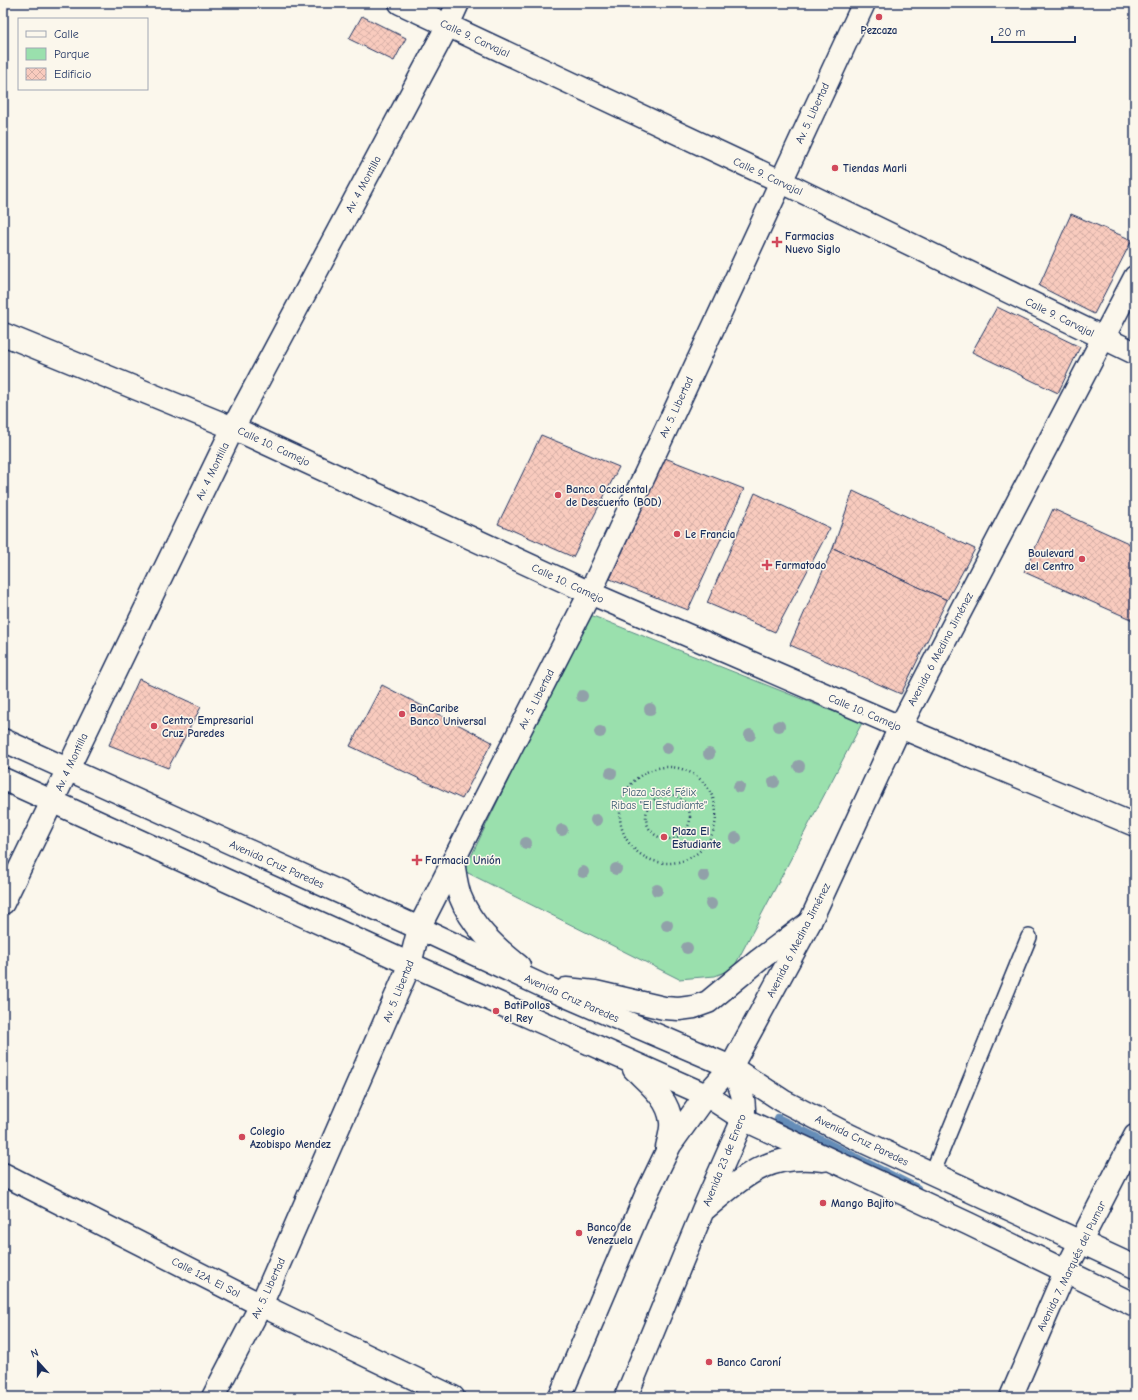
<svg xmlns="http://www.w3.org/2000/svg" width="1138" height="1400" font-family="'Comic Neue',sans-serif">
<defs>
<pattern id="building-cross-hatch" width="8" height="8" patternUnits="userSpaceOnUse"><rect width="8" height="8" fill="#f9cbbe"/><path d="M0 0l8 8M0 8l8-8" fill="none" stroke="#d5afa6"/></pattern>
</defs>
<rect width="100%" height="100%" fill="#fbf7ec"/>
<filter id="ink" filterUnits="userSpaceOnUse"><feTurbulence type="fractalNoise" baseFrequency=".025" numOctaves="2"/><feDisplacementMap in="SourceGraphic" scale="8" xChannelSelector="R" yChannelSelector="G"/><feConvolveMatrix kernelMatrix="1 2 1 2 8 2 1 2 1" color-interpolation-filters="sRGB"/></filter>
<g filter="url(#ink)">
<path fill="#9ae0ad" stroke="#5a8886" d="M 588,614 L 862,723 L 733,969 L 715,976 L 679,979 L 464,871 Z"/>
<g fill="none" stroke-linecap="round" stroke-linejoin="round">
<path stroke="#658db8" stroke-width="8" d="M 778,1118 L 917,1188"/>
</g>
<g fill="url(#building-cross-hatch)" stroke="#1b2f5e">
<path d="M 362,16 L 406,38 L 394,61 L 349,39 Z"/>
<path d="M 1071,214 L 1132,240 L 1094,314 L 1039,286 Z"/>
<path d="M 997,307 L 1080,347 L 1058,393 L 972,352 Z"/>
<path d="M 541,435 L 619,467 L 573,557 L 498,524 Z"/>
<path d="M 665,458 L 744,489 L 688,610 L 610,579 Z"/>
<path d="M 853,491 L 975,549 L 947,600 L 833,548 Z"/>
<path d="M 755,493 L 830,528 L 775,632 L 707,603 Z"/>
<path d="M 1053,509 L 1135,546 L 1135,621 L 1024,572 Z"/>
<path d="M 833,548 L 947,600 L 901,694 L 790,645 Z"/>
<path d="M 139,679 L 201,707 L 168,768 L 109,745 Z"/>
<path d="M 382,685 L 492,742 L 462,799 L 350,746 Z"/>
</g>
<g fill="none" stroke-linecap="round" stroke-linejoin="round">
<g stroke="#1b2f5e" stroke-width="18">
<path id="service" d="M 932,1174 L 1029,937"/>
</g>
<g stroke="#1b2f5e" stroke-width="25">
<g id="minor">
<path d="M 400,3 L 780,181 L 1135,353"/>
<path d="M 3,334 L 233,428 L 590,593 L 900,727 L 1135,825"/>
<path d="M 3,903 L 233,428 L 448,25 L 458,3"/>
<path d="M 731,1067 L 810,922 L 900,727 L 1135,277"/>
<path d="M 3,1174 L 261,1305 L 453,1397"/>
<path d="M 213,1397 L 261,1305 L 410,964 L 419,928 L 590,593 L 864,3"/>
<path d="M 1011,1397 L 1065,1272 L 1135,1136"/>
</g>
</g>
<g stroke="#1b2f5e" stroke-width="25">
<g id="tertiary">
<path d="M 3,740 L 419,928 L 545,987 L 731,1067 L 783,1101 L 851,1136 L 1135,1267"/>
<path d="M 3,779 L 410,964 L 706,1095 L 743,1119 L 969,1224 L 1135,1305"/>
<path d="M 453,862 C 455,873 456,885 460,896 C 471,925 495,947 519,966"/>
<path d="M 566,989 L 595,992 L 664,1008 L 679,1009 L 694,1007 L 708,1002 L 759,960 L 810,922"/>
<path d="M 634,1069 C 649,1084 669,1099 671,1122 C 672,1129 669,1139 667,1147"/>
<path d="M 706,1208 C 746,1175 767,1153 823,1160"/>
<path d="M 560,1397 L 646,1195 L 670,1145 L 706,1095 L 731,1067"/>
<path d="M 626,1397 L 703,1210 L 743,1119 C 747,1100 739,1084 731,1067"/>
</g>
</g>
<g stroke="#1b2f5e" stroke-width="2.5" stroke-dasharray="1 3" stroke-linecap="butt">
<circle cx="668" cy="815" r="48"/>
<circle cx="668" cy="817" r="22"/>
</g>
<use href="#service" stroke="#fbf7ec" stroke-width="15"/>
<use href="#minor" stroke="#fbf7ec" stroke-width="22"/>
<use href="#tertiary" stroke="#fbf7ec" stroke-width="22"/>
</g>
<g fill="#91a1a9">
<circle cx="582" cy="696" r="6"/>
<circle cx="650" cy="709" r="6"/>
<circle cx="779" cy="726" r="6"/>
<circle cx="600" cy="732" r="6"/>
<circle cx="750" cy="735" r="6"/>
<circle cx="667" cy="748" r="6"/>
<circle cx="709" cy="754" r="6"/>
<circle cx="799" cy="766" r="6"/>
<circle cx="611" cy="773" r="6"/>
<circle cx="774" cy="782" r="6"/>
<circle cx="739" cy="787" r="6"/>
<circle cx="596" cy="820" r="6"/>
<circle cx="562" cy="830" r="6"/>
<circle cx="736" cy="838" r="6"/>
<circle cx="526" cy="843" r="6"/>
<circle cx="616" cy="869" r="6"/>
<circle cx="583" cy="872" r="6"/>
<circle cx="704" cy="876" r="6"/>
<circle cx="657" cy="890" r="6"/>
<circle cx="711" cy="904" r="6"/>
<circle cx="667" cy="925" r="6"/>
<circle cx="687" cy="948" r="6"/>
</g>
</g>
<g fill="#d1495b" stroke="#fbf7ec" stroke-width="1.5">
<circle cx="879" cy="17" r="4"/>
<circle cx="835" cy="168" r="4"/>
<path d="M775 236h4v4h4v4h-4v4h-4v-4h-4v-4h4z"/>
<circle cx="558" cy="495" r="4"/>
<circle cx="677" cy="534" r="4"/>
<circle cx="1082" cy="559" r="4"/>
<path d="M765 559h4v4h4v4h-4v4h-4v-4h-4v-4h4z"/>
<circle cx="402" cy="714" r="4"/>
<circle cx="154" cy="726" r="4"/>
<circle cx="664" cy="837" r="4"/>
<path d="M415 854h4v4h4v4h-4v4h-4v-4h-4v-4h4z"/>
<circle cx="496" cy="1011" r="4"/>
<circle cx="242" cy="1137" r="4"/>
<circle cx="823" cy="1203" r="4"/>
<circle cx="579" cy="1233" r="4"/>
<circle cx="709" cy="1362" r="4"/>
</g>
<g text-anchor="middle" stroke-width="3" stroke-linejoin="round" paint-order="stroke">
<g font-size="11" font-weight="bold" fill="#1b2f5e" stroke="#fbf7ec" text-anchor="start">
<text x="879" y="34" text-anchor="middle">Pezcaza</text>
<text x="843" y="172">Tiendas Marli</text>
<text x="785" y="240">Farmacias<tspan x="785" dy="13">Nuevo Siglo</tspan></text>
<text x="566" y="493">Banco Occidental<tspan x="566" dy="13">de Descuento (BOD)</tspan></text>
<text x="685" y="538">Le Francia</text>
<text x="1074" y="557" text-anchor="end">Boulevard<tspan x="1074" dy="13">del Centro</tspan></text>
<text x="775" y="569">Farmatodo</text>
<text x="410" y="712">BanCaribe<tspan x="410" dy="13">Banco Universal</tspan></text>
<text x="162" y="724">Centro Empresarial<tspan x="162" dy="13">Cruz Paredes</tspan></text>
<text x="672" y="835">Plaza El<tspan x="672" dy="13">Estudiante</tspan></text>
<text x="425" y="864">Farmacia Unión</text>
<text x="504" y="1009">BatiPollos<tspan x="504" dy="13">el Rey</tspan></text>
<text x="250" y="1135">Colegio<tspan x="250" dy="13">Azobispo Mendez</tspan></text>
<text x="831" y="1207">Mango Bajito</text>
<text x="587" y="1231">Banco de<tspan x="587" dy="13">Venezuela</tspan></text>
<text x="717" y="1366">Banco Caroní</text>
</g>
<g font-size="11" fill="#1b2f5e" stroke="#fbf7ec">
<text transform="translate(475 38) rotate(25)" y="4">Calle 9. Carvajal</text>
<text transform="translate(812 113) rotate(-65)" y="4">Av. 5. Libertad</text>
<text transform="translate(768 176) rotate(25)" y="4">Calle 9. Carvajal</text>
<text transform="translate(363 184) rotate(-62)" y="4">Av. 4 Montilla</text>
<text transform="translate(1060 317) rotate(26)" y="4">Calle 9. Carvajal</text>
<text transform="translate(676 407) rotate(-65)" y="4">Av. 5. Libertad</text>
<text transform="translate(274 446) rotate(25)" y="4">Calle 10. Camejo</text>
<text transform="translate(212 471) rotate(-64)" y="4">Av. 4 Montilla</text>
<text transform="translate(568 583) rotate(25)" y="4">Calle 10. Camejo</text>
<text transform="translate(940 649) rotate(-62)" y="4">Avenida 6 Medina Jiménez</text>
<text transform="translate(536 699) rotate(-63)" y="4">Av. 5. Libertad</text>
<text transform="translate(865 712) rotate(23)" y="4">Calle 10. Camejo</text>
<text transform="translate(71 762) rotate(-65)" y="4">Av. 4 Montilla</text>
<text transform="translate(277 864) rotate(24)" y="4">Avenida Cruz Paredes</text>
<text transform="translate(798 940) rotate(-63)" y="4">Avenida 6 Medina Jiménez</text>
<text transform="translate(398 991) rotate(-68)" y="4">Av. 5. Libertad</text>
<text transform="translate(572 998) rotate(24)" y="4">Avenida Cruz Paredes</text>
<text transform="translate(862 1140) rotate(26)" y="4">Avenida Cruz Paredes</text>
<text transform="translate(724 1160) rotate(-68)" y="4">Avenida 23 de Enero</text>
<text transform="translate(1071 1266) rotate(-64)" y="4">Avenida 7. Marqués del Pumar</text>
<text transform="translate(206 1277) rotate(27)" y="4">Calle 12A. El Sol</text>
<text transform="translate(268 1288) rotate(-65)" y="4">Av. 5. Libertad</text>
</g>
<g font-size="11" fill="#3b5b72" stroke="#fbf7ec">
<text x="659" y="796">Plaza José Félix<tspan x="659" dy="13">Ribas "El Estudiante"</tspan></text>
</g>
</g>
<rect width="1138" height="1400" fill="none" stroke="#fbf7ec" stroke-width="16"/>
<rect x="8" y="8" width="1122" height="1384" fill="none" stroke="#1b2f5e" stroke-width="1.5" filter="url(#ink)"/>
<rect x="18" y="18" width="130" height="72" fill="#fbf7ec" stroke="#a1a7b3"/>
<rect x="26" y="31" width="20" height="6" fill="#fbf7ec" stroke="#a1a7b3"/>
<text x="54" y="38" font-size="12" fill="#1b2f5e">Calle</text>
<rect x="26" y="48" width="20" height="12" fill="#9ae0ad" stroke="#a1a7b3"/>
<text x="54" y="58" font-size="12" fill="#1b2f5e">Parque</text>
<rect x="26" y="68" width="20" height="12" fill="url(#building-cross-hatch)" stroke="#a1a7b3"/>
<text x="54" y="78" font-size="12" fill="#1b2f5e">Edificio</text>
<g transform="translate(38 1362) rotate(339)" stroke="#fbf7ec" stroke-width="3" paint-order="stroke">
<path d="M0-3L7 15L0 10L-7 15Z" fill="#1b2f5e"/>
<text y="-6" font-size="11" font-weight="bold" text-anchor="middle" fill="#1b2f5e">N</text>
</g>
<path d="M992 36v6h83v-6" fill="none" stroke="#1b2f5e" stroke-width="2"/>
<text x="998" y="36" font-size="12" fill="#1b2f5e" stroke="#fbf7ec" stroke-width="3" paint-order="stroke">20 m</text>
</svg>
